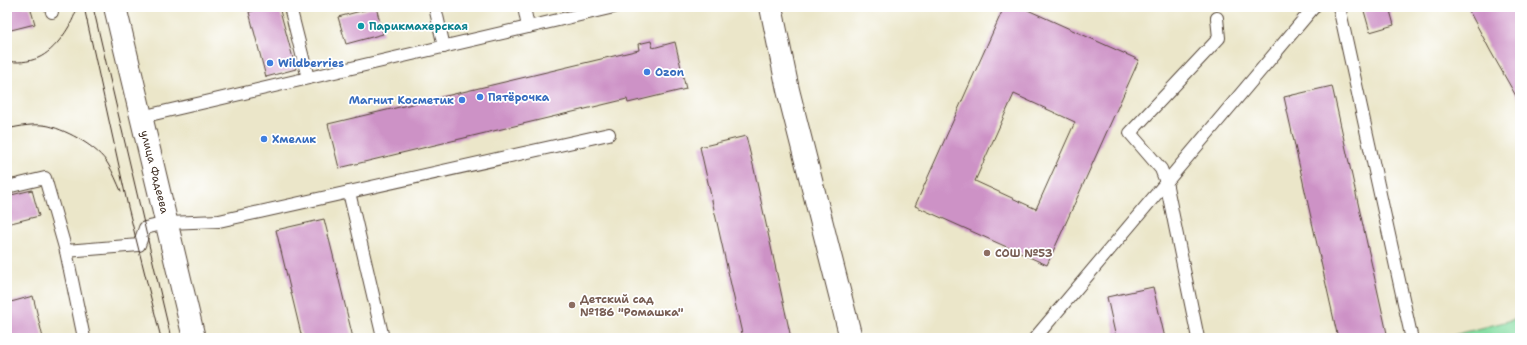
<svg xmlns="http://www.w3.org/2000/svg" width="1527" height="345" font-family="'Shantell Sans',sans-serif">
<rect width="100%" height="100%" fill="#fff"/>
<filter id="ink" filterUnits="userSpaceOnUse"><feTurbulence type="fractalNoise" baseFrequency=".025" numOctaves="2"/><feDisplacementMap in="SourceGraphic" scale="8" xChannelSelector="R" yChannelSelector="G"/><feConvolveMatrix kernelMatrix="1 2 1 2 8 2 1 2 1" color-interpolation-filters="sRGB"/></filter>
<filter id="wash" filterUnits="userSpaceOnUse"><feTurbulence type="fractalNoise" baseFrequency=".012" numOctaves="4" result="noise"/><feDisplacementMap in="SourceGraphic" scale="16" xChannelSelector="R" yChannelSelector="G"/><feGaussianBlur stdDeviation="0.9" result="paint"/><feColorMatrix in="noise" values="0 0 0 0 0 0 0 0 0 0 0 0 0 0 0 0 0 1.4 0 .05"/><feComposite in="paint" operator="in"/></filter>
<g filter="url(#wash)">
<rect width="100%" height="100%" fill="#ebe6c9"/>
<path fill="#84dda2" stroke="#608460" d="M 1520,318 L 1520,338 L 1442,338 Z"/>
<g id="blocks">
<g fill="#cd92c6" fill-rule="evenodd">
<path d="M 7,7 L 30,7 L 35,24 L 7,31 Z"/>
<path d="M 268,7 L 279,7 L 296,69 L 266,77 L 249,12 Z"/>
<path d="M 376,7 L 383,34 L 346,44 L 338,17 Z"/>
<path d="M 1004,7 L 1021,7 L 1139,60 L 1047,265 L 915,206 ZM 1014,94 L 1075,122 L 1036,209 L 975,181 Z"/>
<path d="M 1380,7 L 1389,7 L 1394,25 L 1370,32 L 1364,11 Z"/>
<path d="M 1467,7 L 1519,7 L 1520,103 L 1491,52 Z"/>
<path d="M 651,41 L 653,48 L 675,42 L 686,89 L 628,103 L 627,99 L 339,168 L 328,124 L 639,50 L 638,44 Z"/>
<path d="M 1332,86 L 1388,338 L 1338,338 L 1284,97 Z"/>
<path d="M 746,136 L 754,169 L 791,338 L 743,338 L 700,147 Z"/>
<path d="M 32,190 L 39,216 L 7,224 L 7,196 Z"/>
<path d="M 324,219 L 334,259 L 353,338 L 302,338 L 276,230 Z"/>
<path d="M 1153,287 L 1165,338 L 1116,338 L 1107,297 Z"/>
<path d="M 33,296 L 43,338 L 7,338 L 7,303 Z"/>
</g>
</g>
</g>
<g filter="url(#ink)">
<use href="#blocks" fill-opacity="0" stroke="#554638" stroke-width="1"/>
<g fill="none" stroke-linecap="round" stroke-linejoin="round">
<g stroke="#554638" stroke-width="14">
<g id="service">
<path d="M 51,7 L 52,12"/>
<path d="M 290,7 L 308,78"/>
<path d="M 435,7 L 444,47"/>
<path d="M 524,7 L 528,27"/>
<path d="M 1339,7 L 1411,335"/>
<path d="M 141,117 L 614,7"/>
<path d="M 7,187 L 45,178 L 66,251"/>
<path d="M 349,192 L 383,338"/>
<path d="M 84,338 L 66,251 L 139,245 L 145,228 L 167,223 L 219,221 L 609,134"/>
<path d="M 1035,338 L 1314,7"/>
<path d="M 1198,338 L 1166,182 L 1161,169 L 1130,133 L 1219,38 L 1217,18"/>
</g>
</g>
<g stroke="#554638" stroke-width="24">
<path id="minor" d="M 771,7 L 788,90 L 851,338"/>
</g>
<g stroke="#554638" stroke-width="24">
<path id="tertiary" d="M 115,7 L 194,338"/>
</g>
<use href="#service" stroke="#fff" stroke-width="12"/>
<use href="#minor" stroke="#fff" stroke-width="22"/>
<use href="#tertiary" stroke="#fff" stroke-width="22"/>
<g stroke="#3b2a1e" stroke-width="1">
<path d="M 84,7 L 128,207 L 161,338"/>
<path d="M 93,7 L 171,338"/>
<path d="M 7,61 C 16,63 29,62 38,58 C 55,51 73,25 77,7"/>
<path d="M 7,129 C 20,126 36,123 49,126 C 68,131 98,147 108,164 C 113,172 117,182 121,191"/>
</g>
</g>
</g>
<circle fill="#0f9aa8" stroke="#fff" stroke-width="1.5" cx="361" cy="26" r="4"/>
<g fill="#3f7fe0" stroke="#fff" stroke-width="1.5">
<circle cx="270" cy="63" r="4"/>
<circle cx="647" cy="72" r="4"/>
<circle cx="480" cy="97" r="4"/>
<circle cx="462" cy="100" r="4"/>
<circle cx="264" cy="139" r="4"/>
</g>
<g fill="#8d6e63" stroke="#fff" stroke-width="1.5">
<circle cx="987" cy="253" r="4"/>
<circle cx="572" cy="305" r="4"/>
</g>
<g text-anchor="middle" stroke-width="3.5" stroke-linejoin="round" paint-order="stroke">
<g font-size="11" font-weight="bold" fill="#0d838f" stroke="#fff" text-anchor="start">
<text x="369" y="30">Парикмахерская</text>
</g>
<g font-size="11" font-weight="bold" fill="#366cbe" stroke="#fff" text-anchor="start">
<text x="278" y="67">Wildberries</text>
<text x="655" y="76">Ozon</text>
<text x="488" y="101">Пятёрочка</text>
<text x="454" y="104" text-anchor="end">Магнит Косметик</text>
<text x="272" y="143">Хмелик</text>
</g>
<g font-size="11" fill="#3b2a1e" stroke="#fff">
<text transform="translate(155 172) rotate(76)" y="4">улица Фадеева</text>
</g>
<g font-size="11" font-weight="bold" fill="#785e54" stroke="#fff" text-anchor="start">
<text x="995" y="257">СОШ №53</text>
<text x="580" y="303">Детский сад<tspan x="580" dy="13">№186 "Ромашка"</tspan></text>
</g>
</g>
<rect width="1527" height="345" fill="none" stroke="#fff" stroke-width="24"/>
</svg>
